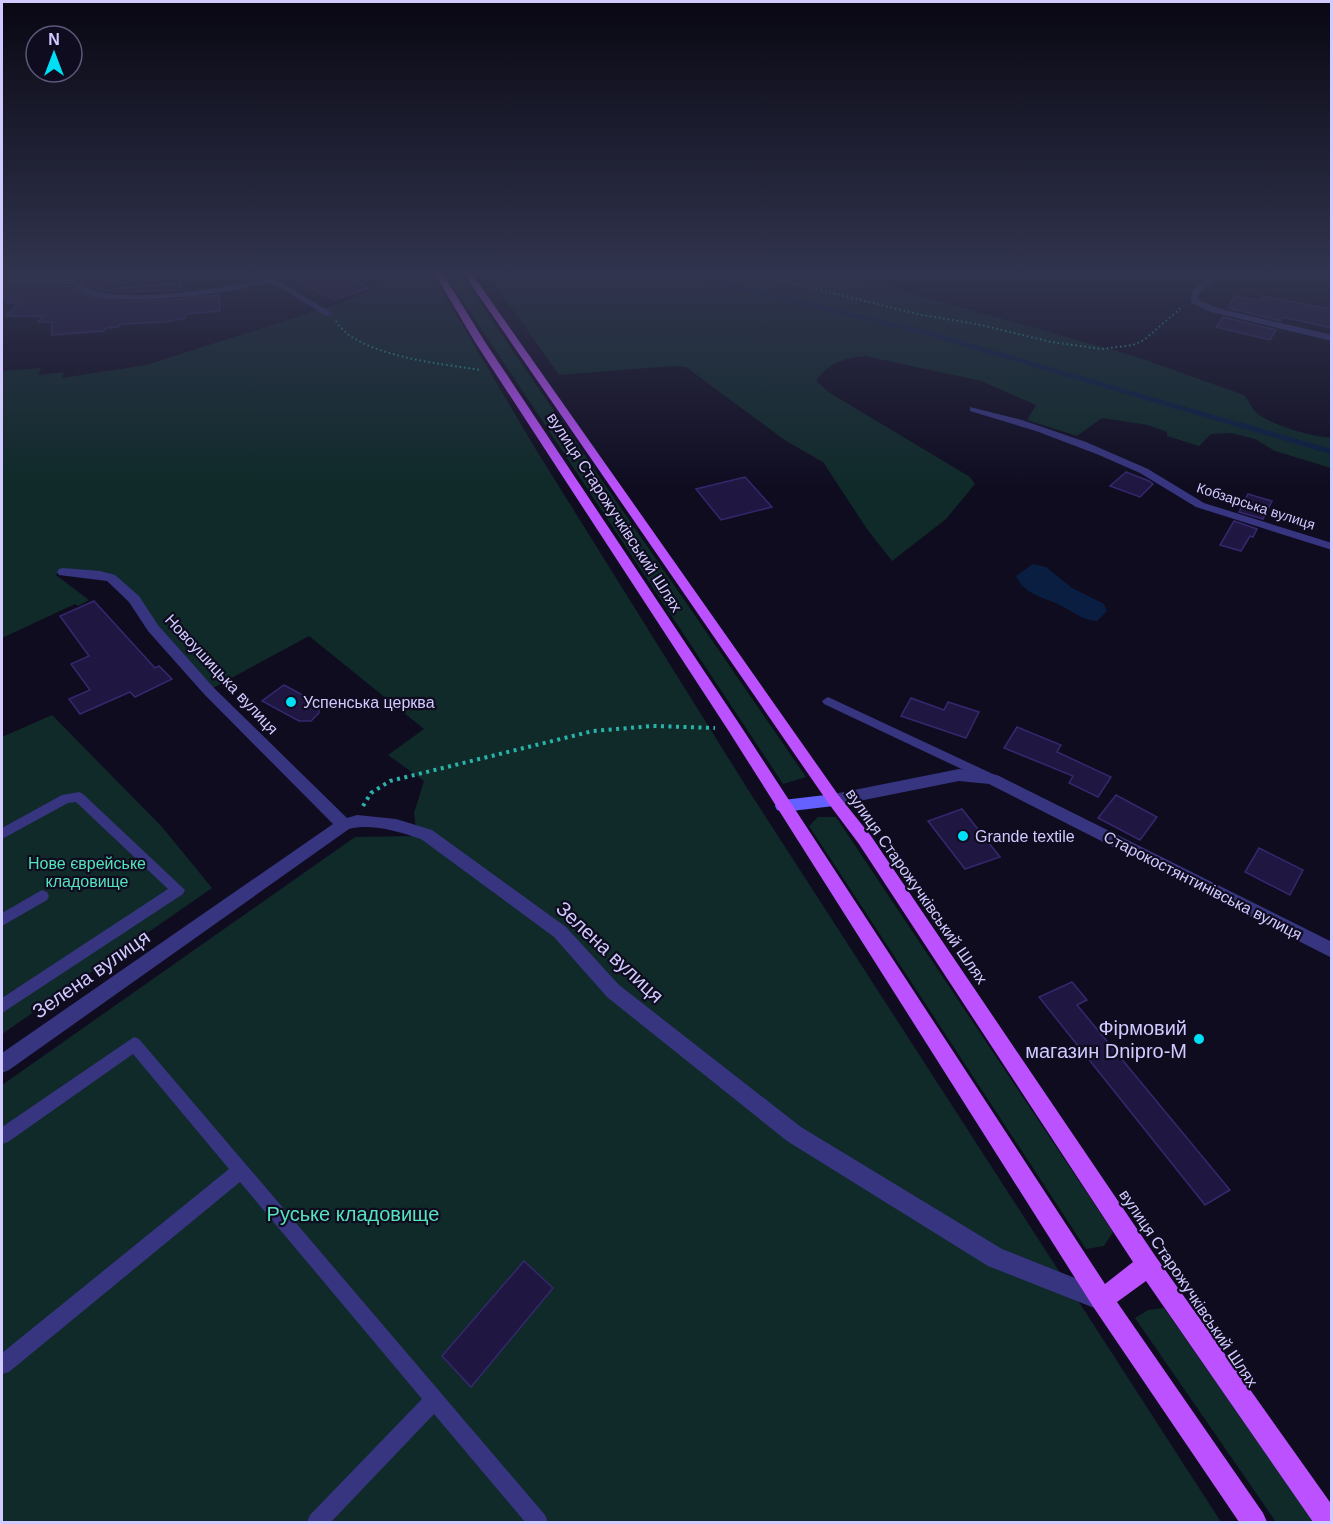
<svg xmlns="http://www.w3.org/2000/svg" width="1333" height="1524" font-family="Arial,sans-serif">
<rect width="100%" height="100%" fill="#0f0c20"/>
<g fill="#0f2a29">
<path d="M 393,274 L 432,274 L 535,448 L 747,788 L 1221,1522 L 2,1522 L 2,1085 L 355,837 L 417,836 L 414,813 L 424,781 L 388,755 L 424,729 L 309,636 L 213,688 L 115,576 L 61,569 L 56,575 L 89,600 L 78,606 L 75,604 L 2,638 L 2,371 L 41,368 L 38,375 L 64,372 L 62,378 L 146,365 L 338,304 L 359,296 Z"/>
<path d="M 445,274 L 460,274 L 806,777 L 783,784 Z"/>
<path d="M 488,274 L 842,274 L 1134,356 L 1244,395 C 1249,400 1250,405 1254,410 C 1263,423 1317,439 1331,437 L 1331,470 L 1331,468 L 1275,451 L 1255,439 L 1231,433 L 1211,434 L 1199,446 L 1167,436 L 1167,432 L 1148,425 L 1102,418 L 1077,436 L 1027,420 L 1036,405 L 981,381 L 865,356 C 845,358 828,363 816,381 L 830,393 L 970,477 L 975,484 L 946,519 L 892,561 L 867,529 L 823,462 L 786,441 L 686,367 L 672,366 L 559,375 Z"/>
<path d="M 52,715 L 162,827 L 212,888 L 2,1034 L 2,737 Z"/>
<path d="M 818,817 L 836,817 L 1113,1232 L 1104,1246 L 1086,1249 L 809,826 Z"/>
<path d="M 1164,1308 L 1310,1516 L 1314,1522 L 1276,1522 L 1135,1318 L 1148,1310 Z"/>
</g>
<path fill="#091e41" d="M 1033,564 L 1046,567 L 1072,588 L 1104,604 L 1107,611 L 1097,621 C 1081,620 1073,611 1058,604 C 1042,597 1024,594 1016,576 Z"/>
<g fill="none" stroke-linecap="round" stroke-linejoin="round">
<path stroke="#091e41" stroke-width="4.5" d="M 681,274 L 923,332 L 1246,427"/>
<path stroke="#091e41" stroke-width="5" d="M 1241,425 L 1332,452"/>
</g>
<g fill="#1f1741" stroke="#35286e" stroke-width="1.5">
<path d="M 2,274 L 62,274 L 63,277 L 2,278 Z"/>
<path d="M 76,274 L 87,274 L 87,279 L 113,279 L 110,282 L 126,282 L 121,288 L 181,283 L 180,290 L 119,292 L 98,289 L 83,283 Z"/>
<path d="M 283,274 L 339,274 L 368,288 L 334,300 Z"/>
<path d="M 71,286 L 83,294 L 123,302 L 171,300 L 219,295 L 220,311 L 186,314 L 185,318 L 164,322 L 121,324 L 118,327 L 106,328 L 104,331 L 52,335 L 52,322 L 38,322 L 43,316 L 6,316 L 19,303 L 7,303 L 10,300 L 2,300 L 2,287 Z"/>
<path d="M 1235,296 L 1261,301 L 1262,296 L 1332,309 L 1332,328 L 1283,317 L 1281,321 L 1228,308 Z"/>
<path d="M 1223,317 L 1276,330 L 1270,340 L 1216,327 Z"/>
<path d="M 1126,472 L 1149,481 L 1153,484 L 1140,497 L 1110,486 Z"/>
<path d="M 745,477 L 772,507 L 721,520 L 696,489 Z"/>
<path d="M 1248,494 L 1272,501 L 1263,519 L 1239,512 Z"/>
<path d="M 1234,521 L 1257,529 L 1253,537 L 1250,536 L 1241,551 L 1220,545 Z"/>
<path d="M 94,601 L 155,668 L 159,666 L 172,679 L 135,697 L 130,692 L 80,714 L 69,699 L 90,690 L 71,664 L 89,656 L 60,616 Z"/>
<path d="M 284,685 L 319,704 L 319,713 L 311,721 L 299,721 L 262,701 Z"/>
<path d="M 911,698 L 944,710 L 948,702 L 979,712 L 966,738 L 901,716 Z"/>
<path d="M 1017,727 L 1061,745 L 1057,752 L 1111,777 L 1098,797 L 1069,783 L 1073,776 L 1004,748 Z"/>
<path d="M 1116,795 L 1157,817 L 1140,840 L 1098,818 Z"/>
<path d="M 962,809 L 1000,857 L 965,869 L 928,821 Z"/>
<path d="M 1259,848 L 1303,870 L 1290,895 L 1245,872 Z"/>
<path d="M 1072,982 L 1087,1000 L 1077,1005 L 1230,1190 L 1205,1205 L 1039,997 Z"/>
<path d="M 524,1261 L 553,1288 L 471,1387 L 442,1356 Z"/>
</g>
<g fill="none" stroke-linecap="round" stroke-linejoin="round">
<g stroke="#29b4ab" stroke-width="2" stroke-dasharray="1.5 3" stroke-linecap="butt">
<path d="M 755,274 L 922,315 L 981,325 L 1051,342 L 1102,349 L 1133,345 L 1144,340 L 1183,306"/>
<path d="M 336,321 C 356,356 443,364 481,370"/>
</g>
<path stroke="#29b4ab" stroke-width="4" stroke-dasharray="3 4.5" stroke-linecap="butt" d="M 363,806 L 371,793 L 390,781 L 593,731 L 653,726 L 715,728"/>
<g fill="#373580" fill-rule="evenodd">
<path d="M 828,697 L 995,775 L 997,778 L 995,781 L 987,781 L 824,704 L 822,701 Z"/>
<path d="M 79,792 L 83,794 L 185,890 L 183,894 L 2,1013 L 2,998 L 168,889 L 76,802 L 68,803 L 2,839 L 2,828 L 62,795 Z"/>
<path d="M 42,890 L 47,892 L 49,896 L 47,900 L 2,926 L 2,913 Z"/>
<path d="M 134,1037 L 139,1039 L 545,1515 L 548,1522 L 525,1522 L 434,1414 L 331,1522 L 307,1522 L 310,1515 L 422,1399 L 240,1182 L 9,1372 L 2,1374 L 2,1353 L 229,1169 L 133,1054 L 8,1142 L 2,1144 L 2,1127 Z"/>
</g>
<g fill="#373580" fill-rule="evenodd">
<path d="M 64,274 L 73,274 C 75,277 79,283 82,285 C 114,308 229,286 268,279 L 265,274 L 273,274 L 276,279 L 333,314 L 326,316 C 316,310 278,284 270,284 C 257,283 242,289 229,291 C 195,296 95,311 72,284 L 2,285 L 2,280 L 68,279 Z"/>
<path d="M 1212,274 L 1221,274 L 1199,294 L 1198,300 L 1217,308 L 1332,335 L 1332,341 L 1211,312 L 1191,303 L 1192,291 Z"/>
<path d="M 970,407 L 1022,420 L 1086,442 L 1148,469 L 1204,503 L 1332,543 L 1332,550 L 1196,507 L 1140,473 L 1099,455 L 1036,431 L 970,411 Z"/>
<path d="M 63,568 L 100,571 L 115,575 L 139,596 L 158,625 L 214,688 L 347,818 L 357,815 L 396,819 L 432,830 L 566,927 L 619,985 L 801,1127 L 1002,1249 L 1110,1292 L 1113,1300 L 1110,1308 L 1102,1311 L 988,1266 L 787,1141 L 607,997 L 554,937 L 421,839 C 400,832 371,823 349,829 L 9,1070 L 2,1073 L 2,1053 L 333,824 L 204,694 L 148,631 L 129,602 L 107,581 L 59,575 L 57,572 L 59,569 Z"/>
<path d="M 959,769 L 997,775 L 1332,942 L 1332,958 L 989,784 L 959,781 L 834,806 L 829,804 L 826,800 L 829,796 L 834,794 Z"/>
</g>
<path fill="#6461ff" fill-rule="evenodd" d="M 834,794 L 839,796 L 842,800 L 839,804 L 834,806 L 783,812 L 777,810 L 775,806 L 777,802 L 783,800 Z"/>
<path fill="#bc51ff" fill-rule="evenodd" d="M 435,274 L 443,274 L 485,342 L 738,722 L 1105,1284 L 1133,1262 L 859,844 L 829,804 L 464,274 L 472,274 L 839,796 L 871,836 L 1156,1257 L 1332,1505 L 1332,1522 L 1313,1522 L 1146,1281 L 1117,1302 L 1263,1513 L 1267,1522 L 1239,1522 L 1094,1308 L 728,730 L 475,342 Z"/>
</g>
<linearGradient id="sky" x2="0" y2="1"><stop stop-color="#080712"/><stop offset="0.56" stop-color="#31344e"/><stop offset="1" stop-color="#31344e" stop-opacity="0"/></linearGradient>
<rect width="1333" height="488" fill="url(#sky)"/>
<g fill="#00dff5" stroke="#0f0c20" stroke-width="2">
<circle cx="291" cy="702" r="6"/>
<circle cx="963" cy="836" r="6"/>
<circle cx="1199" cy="1039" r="6"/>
</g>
<g text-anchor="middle" stroke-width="4.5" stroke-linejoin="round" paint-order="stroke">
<g font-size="14" fill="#d0caff" stroke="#0f0c20">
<text transform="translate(1256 506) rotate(18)" y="5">Кобзарська вулиця</text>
</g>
<g font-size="16" fill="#d0caff" stroke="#0f0c20">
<text transform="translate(615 512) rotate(57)" y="6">вулиця Старожучківський Шлях</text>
<text transform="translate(222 674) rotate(47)" y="6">Новоушицька вулиця</text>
<text transform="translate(1203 885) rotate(27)" y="6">Старокостянтинівська вулиця</text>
<text transform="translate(917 886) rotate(55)" y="6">вулиця Старожучківський Шлях</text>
<text transform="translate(1189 1288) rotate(56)" y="6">вулиця Старожучківський Шлях</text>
</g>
<g font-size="16" fill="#d0caff" stroke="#0f0c20" text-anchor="start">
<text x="303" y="708">Успенська церква</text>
<text x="975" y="842">Grande textile</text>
</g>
<g font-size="16" fill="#53e3bd" stroke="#0f0c20">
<text x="87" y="869">Нове єврейське<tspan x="87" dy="18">кладовище</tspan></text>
</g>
<g font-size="20" fill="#d0caff" stroke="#0f0c20">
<text transform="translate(610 952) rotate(43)" y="7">Зелена вулиця</text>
<text transform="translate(91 974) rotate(-35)" y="7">Зелена вулиця</text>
</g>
<g font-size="20" fill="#d0caff" stroke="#0f0c20" text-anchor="end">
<text x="1187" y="1035">Фірмовий<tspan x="1187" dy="23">магазин Dnipro-M</tspan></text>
</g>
<g font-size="20" fill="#53e3bd" stroke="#0f0c20">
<text x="353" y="1221">Руське кладовище</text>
</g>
</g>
<rect width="1333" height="1524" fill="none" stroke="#d0caff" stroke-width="6"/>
<g transform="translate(54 54)"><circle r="28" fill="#0f0c20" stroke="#5c5879" stroke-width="1.5"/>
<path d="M0-4.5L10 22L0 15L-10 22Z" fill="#00dff5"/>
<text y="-9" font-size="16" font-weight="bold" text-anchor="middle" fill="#d0caff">N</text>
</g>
</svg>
